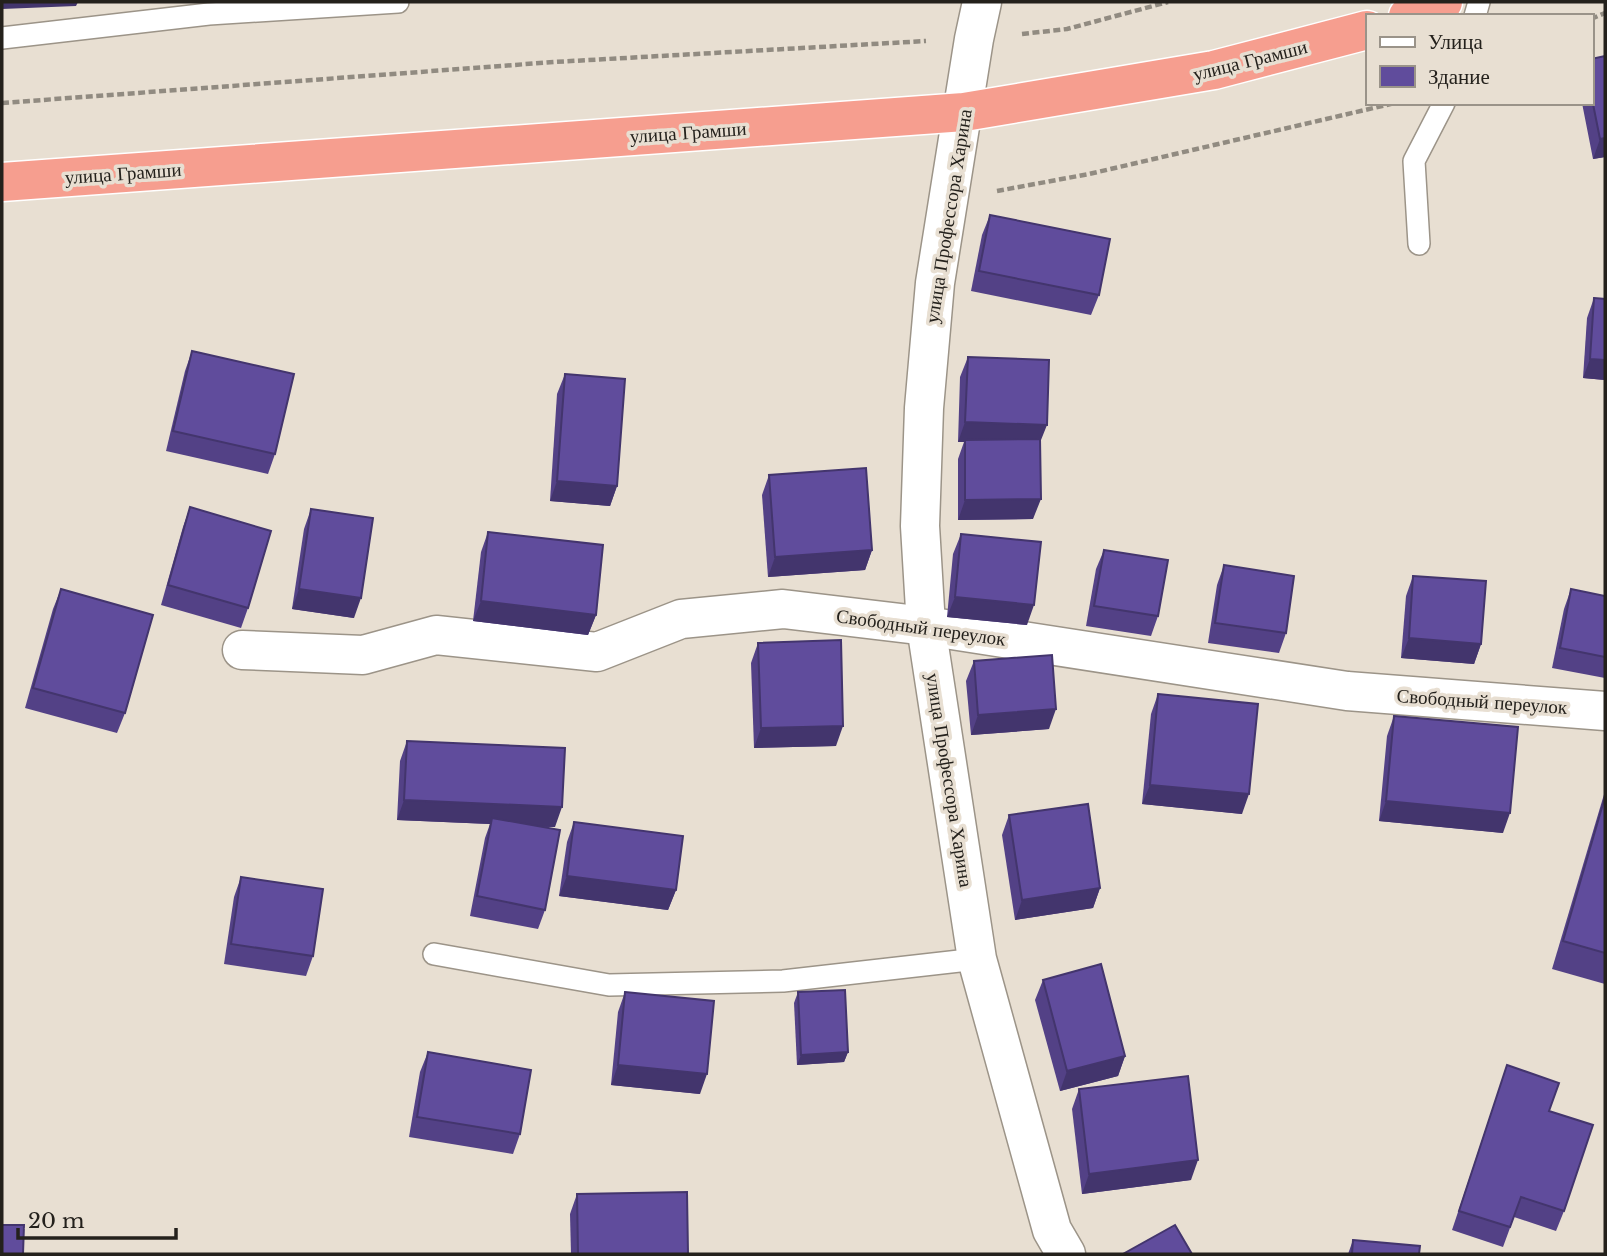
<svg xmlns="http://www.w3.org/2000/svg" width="1607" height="1256" font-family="'Libre Baskerville',serif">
<rect width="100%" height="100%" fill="#e8dfd2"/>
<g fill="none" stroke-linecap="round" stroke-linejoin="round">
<g stroke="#9c9488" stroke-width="24">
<g id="service">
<path d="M 1475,16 L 1479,2"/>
<path d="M 2,38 L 209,14 L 398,2"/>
<path d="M 1419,244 L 1414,161 L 1444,103"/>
<path d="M 434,954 L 609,985 L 783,981 L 977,959"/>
</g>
</g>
<g stroke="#9c9488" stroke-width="41">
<g id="minor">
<path d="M 982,2 L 974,39 L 935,283 L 924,408 L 920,526 L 926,626 L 977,959 L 1052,1230 L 1066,1254"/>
<path d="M 242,650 L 363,655 L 436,635 L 597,652 L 681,619 L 783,609 L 926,626 L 1347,691 L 1605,711"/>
</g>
</g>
<g stroke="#fff" stroke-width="41">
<g id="trunk">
<path d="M 1408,16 L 1443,2"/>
<path d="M 2,182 L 964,112 L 1214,70 L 1367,30"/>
</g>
</g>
<g stroke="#918b81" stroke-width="4.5" stroke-dasharray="7 3.5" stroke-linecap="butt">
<path d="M 1591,19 L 1605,13"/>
<path d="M 1022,34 L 1067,29 L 1168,2"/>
<path d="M 2,103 L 554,62 L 926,41"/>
<path d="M 997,191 L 1089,174 L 1395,103"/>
</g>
<use href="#service" stroke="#fff" stroke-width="21"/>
<use href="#minor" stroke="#fff" stroke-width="38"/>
<use href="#trunk" stroke="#f69e8f" stroke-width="38"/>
</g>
<g fill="#534186">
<path d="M 1591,59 L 1605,157 L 1593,159 L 1582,103 L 1591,103 Z"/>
<path d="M 990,215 L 1099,295 L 1091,315 L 971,291 L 982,235 Z"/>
<path d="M 1594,298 L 1605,380 L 1583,378 L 1587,318 Z"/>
<path d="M 192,351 L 275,454 L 268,474 L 166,451 L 185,371 Z"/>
<path d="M 968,357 L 1040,443 L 1033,519 L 958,520 L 958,459 L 964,442 L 958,442 L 960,377 Z"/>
<path d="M 565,374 L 617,486 L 610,506 L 550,501 L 557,394 Z"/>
<path d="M 769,475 L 872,550 L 865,570 L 768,577 L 762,495 Z"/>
<path d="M 190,507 L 248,608 L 241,628 L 161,605 L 183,527 Z"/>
<path d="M 311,509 L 354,618 L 292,609 L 304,529 Z"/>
<path d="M 488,532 L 596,615 L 588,635 L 473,621 L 481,552 Z"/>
<path d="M 961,534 L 1027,625 L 947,617 L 953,554 Z"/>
<path d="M 1104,550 L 1158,616 L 1151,636 L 1086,626 L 1096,569 Z"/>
<path d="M 1224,565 L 1286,633 L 1279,653 L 1208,643 L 1217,585 Z"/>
<path d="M 1413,576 L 1481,644 L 1474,664 L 1401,658 L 1406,596 Z"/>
<path d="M 61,589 L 125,713 L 117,733 L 25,708 L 53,609 Z"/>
<path d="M 1571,589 L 1605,596 L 1605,678 L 1552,668 L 1564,609 Z"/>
<path d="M 758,643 L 836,746 L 754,748 L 751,663 Z"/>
<path d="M 974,661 L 1049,729 L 971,735 L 966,681 Z"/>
<path d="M 1158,694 L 1242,814 L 1142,804 L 1151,714 Z"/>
<path d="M 1394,716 L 1503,833 L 1379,821 L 1387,736 Z"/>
<path d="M 407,741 L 555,827 L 540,827 L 545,910 L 538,929 L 470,916 L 485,838 L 490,824 L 397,820 L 400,761 Z"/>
<path d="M 1605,791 L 1605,984 L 1552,969 Z"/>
<path d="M 1009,815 L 1100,888 L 1093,908 L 1015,920 L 1002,835 Z"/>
<path d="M 574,822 L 676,890 L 668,910 L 559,896 L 567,842 Z"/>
<path d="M 241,877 L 313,956 L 306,976 L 224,964 L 234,897 Z"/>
<path d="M 1043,980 L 1125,1056 L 1118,1076 L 1060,1091 L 1035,1000 Z"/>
<path d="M 625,992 L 700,1094 L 611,1085 L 618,1012 Z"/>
<path d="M 798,992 L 848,1052 L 844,1062 L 797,1065 L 794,1003 Z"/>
<path d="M 428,1052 L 520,1134 L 513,1154 L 409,1137 L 420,1072 Z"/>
<path d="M 1507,1065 L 1549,1111 L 1564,1211 L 1556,1231 L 1514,1217 L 1503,1247 L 1452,1230 Z"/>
<path d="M 1079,1089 L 1191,1180 L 1082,1194 L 1072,1109 Z"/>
<path d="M 577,1194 L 688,1254 L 571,1254 L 570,1214 Z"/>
<path d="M 1353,1240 L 1419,1254 L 1348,1254 Z"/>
</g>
<g fill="#43356d">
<path d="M 2,2 L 78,2 L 76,6 L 2,9 Z"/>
<path d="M 1605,138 L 1605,157 L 1593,159 L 1600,139 Z"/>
<path d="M 1590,359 L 1605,360 L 1605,380 L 1583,378 Z"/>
<path d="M 965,422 L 1047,425 L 1039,445 L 965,440 L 964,442 L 958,442 Z"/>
<path d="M 557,481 L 617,486 L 610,506 L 550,501 Z"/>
<path d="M 1041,499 L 1033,519 L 958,520 L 965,500 Z"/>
<path d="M 872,550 L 865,570 L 768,577 L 775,557 Z"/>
<path d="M 299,589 L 361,598 L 354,618 L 292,609 Z"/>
<path d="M 955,597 L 1034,605 L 1027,625 L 947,617 Z"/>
<path d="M 481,601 L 596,615 L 588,635 L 473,621 Z"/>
<path d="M 1409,638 L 1481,644 L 1474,664 L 1401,658 Z"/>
<path d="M 1056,709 L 1049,729 L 971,735 L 978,715 Z"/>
<path d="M 843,726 L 836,746 L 754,748 L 761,728 Z"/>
<path d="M 1150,785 L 1249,794 L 1242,814 L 1142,804 Z"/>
<path d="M 404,800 L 562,807 L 555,827 L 491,825 L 492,818 L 490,824 L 397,820 Z"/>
<path d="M 1386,801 L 1510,813 L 1503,833 L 1379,821 Z"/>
<path d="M 567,876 L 676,890 L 668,910 L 559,896 Z"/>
<path d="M 1100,888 L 1093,908 L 1015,920 L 1022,900 Z"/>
<path d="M 848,1052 L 844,1062 L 797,1065 L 801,1055 Z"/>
<path d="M 1125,1056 L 1118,1076 L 1060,1091 L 1067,1071 Z"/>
<path d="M 618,1065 L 707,1074 L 700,1094 L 611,1085 Z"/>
<path d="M 1198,1160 L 1191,1180 L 1082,1194 L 1089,1174 Z"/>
</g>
<g fill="#604c9c" stroke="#43356d" stroke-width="2">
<path d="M 1605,56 L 1605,138 L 1600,139 L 1591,94 L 1591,59 Z"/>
<path d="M 990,215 L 1110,239 L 1099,295 L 979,271 Z"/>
<path d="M 1594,298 L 1605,299 L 1605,360 L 1590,359 Z"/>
<path d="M 192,351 L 294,374 L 275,454 L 173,431 Z"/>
<path d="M 968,357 L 1049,360 L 1047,425 L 965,422 Z"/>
<path d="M 565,374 L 625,379 L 617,486 L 557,481 Z"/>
<path d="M 1040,439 L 1041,499 L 965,500 L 965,440 Z"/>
<path d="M 866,468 L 872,550 L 775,557 L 769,475 Z"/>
<path d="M 190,507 L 271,531 L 248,608 L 168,585 Z"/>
<path d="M 311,509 L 373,518 L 361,598 L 299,589 Z"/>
<path d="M 488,532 L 603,545 L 596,615 L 481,601 Z"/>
<path d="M 961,534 L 1041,542 L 1034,605 L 955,597 Z"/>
<path d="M 1104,550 L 1168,560 L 1158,616 L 1094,606 Z"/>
<path d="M 1224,565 L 1294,576 L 1286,633 L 1215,623 Z"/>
<path d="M 1413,576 L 1486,581 L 1481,644 L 1409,638 Z"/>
<path d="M 61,589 L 153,615 L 125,713 L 33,688 Z"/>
<path d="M 1571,589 L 1605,596 L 1605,657 L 1560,648 Z"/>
<path d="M 841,640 L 843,726 L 761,728 L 758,643 Z"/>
<path d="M 1052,655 L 1056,709 L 978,715 L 974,661 Z"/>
<path d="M 1158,694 L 1258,704 L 1249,794 L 1150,785 Z"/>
<path d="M 1394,716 L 1518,727 L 1510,813 L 1386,801 Z"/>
<path d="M 407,741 L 565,748 L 562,807 L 404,800 Z"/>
<path d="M 1605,797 L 1605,953 L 1563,941 Z"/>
<path d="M 1088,804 L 1100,888 L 1022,900 L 1009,815 Z"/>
<path d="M 492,818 L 560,830 L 545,910 L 477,896 Z"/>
<path d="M 574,822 L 683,836 L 676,890 L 567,876 Z"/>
<path d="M 241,877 L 323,889 L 313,956 L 231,944 Z"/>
<path d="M 1101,964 L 1125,1056 L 1067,1071 L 1043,980 Z"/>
<path d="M 845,990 L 848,1052 L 801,1055 L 798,992 Z"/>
<path d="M 625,992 L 714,1001 L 707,1074 L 618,1065 Z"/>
<path d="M 428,1052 L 531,1070 L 520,1134 L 417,1117 Z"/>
<path d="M 1507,1065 L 1559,1083 L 1549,1111 L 1593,1125 L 1564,1211 L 1521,1197 L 1510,1227 L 1459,1211 Z"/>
<path d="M 1188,1076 L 1198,1160 L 1089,1174 L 1079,1089 Z"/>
<path d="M 687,1192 L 688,1254 L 578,1254 L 577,1194 Z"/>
<path d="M 2,1225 L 24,1225 L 23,1254 L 2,1254 Z"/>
<path d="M 1175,1225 L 1192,1254 L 1123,1254 Z"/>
<path d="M 1353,1240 L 1420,1246 L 1419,1254 L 1352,1254 Z"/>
</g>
<g text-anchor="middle" stroke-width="7" stroke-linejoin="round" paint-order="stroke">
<g font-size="19" fill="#24211c" stroke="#e8dfd2">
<text transform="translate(1250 60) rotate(-14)" y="7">улица Грамши</text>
<text transform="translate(688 132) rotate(-4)" y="7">улица Грамши</text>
<text transform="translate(123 173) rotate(-4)" y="7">улица Грамши</text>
<text transform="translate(948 216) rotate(-81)" y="7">улица Профессора Харина</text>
<text transform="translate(921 627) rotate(8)" y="7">Свободный переулок</text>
<text transform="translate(1482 701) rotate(4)" y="7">Свободный переулок</text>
<text transform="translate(950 780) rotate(81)" y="7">улица Профессора Харина</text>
</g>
</g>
<rect width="1607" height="1256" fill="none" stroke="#24211c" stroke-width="7"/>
<rect x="1366" y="14" width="228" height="91" fill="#e8dfd2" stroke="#9a9389" stroke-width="2"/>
<rect x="1380" y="37" width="35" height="10" fill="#ffffff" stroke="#9a9389" stroke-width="2"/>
<text x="1428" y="49" font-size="21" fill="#24211c">Улица</text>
<rect x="1380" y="66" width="35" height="21" fill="#604c9c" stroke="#9a9389" stroke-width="2"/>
<text x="1428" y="84" font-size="21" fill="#24211c">Здание</text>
<path d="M18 1228v10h158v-10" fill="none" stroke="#24211c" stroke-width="3.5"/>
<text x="28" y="1228" font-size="21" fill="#24211c" stroke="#e8dfd2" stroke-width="5" paint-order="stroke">20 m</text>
</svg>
